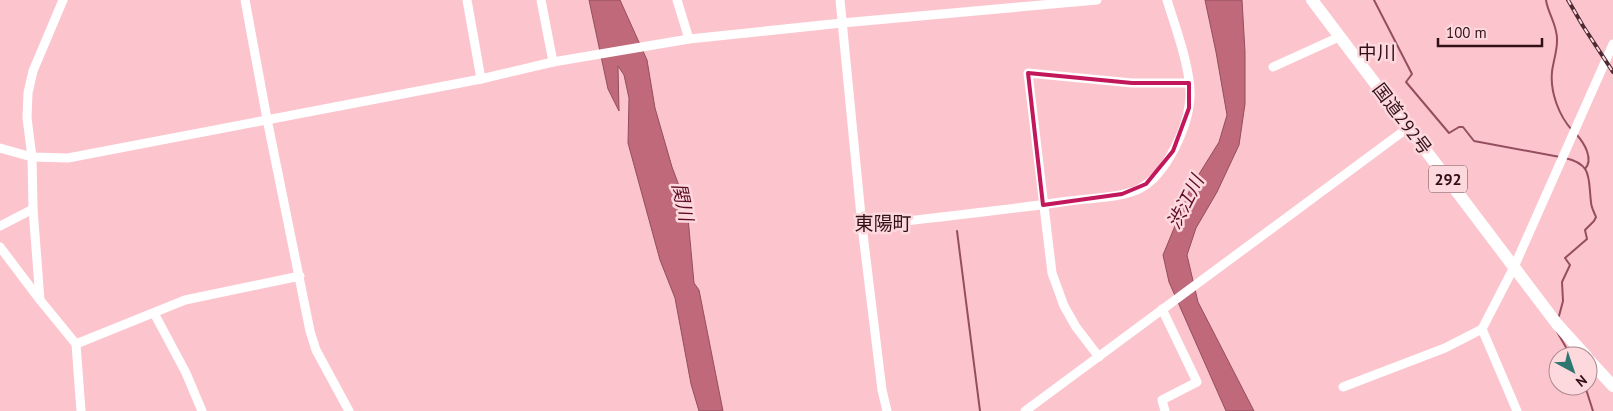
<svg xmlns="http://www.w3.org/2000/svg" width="1613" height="411" font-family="'PT Sans','Noto Sans JP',sans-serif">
<rect width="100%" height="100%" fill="#fcc5ce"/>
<g fill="#bf697b" stroke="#944e5d">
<path d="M 589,0 L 620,0 L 647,60 L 655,108 L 672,167 L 687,207 L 694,283 L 699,290 L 723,411 L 699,411 L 691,384 L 675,298 L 660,260 L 628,143 L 629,98 L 624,75 L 618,66 L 619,111 L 608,89 Z"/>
<path d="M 1205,0 L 1242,0 L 1245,52 L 1245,104 L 1239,145 L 1217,192 L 1196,228 L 1187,255 L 1198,302 L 1254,411 L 1226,411 L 1169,282 L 1163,255 L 1191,187 L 1219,142 L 1227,115 L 1216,52 Z"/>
</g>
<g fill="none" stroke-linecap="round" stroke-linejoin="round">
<g stroke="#944e5d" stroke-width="2">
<path d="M 1374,0 L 1412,74 L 1406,82 L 1449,133 L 1459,127 L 1463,127 L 1474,141 L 1560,157"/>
<path d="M 1546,0 C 1548,14 1558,26 1557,41 C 1557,52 1553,62 1552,72 C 1550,92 1559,116 1572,130"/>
<path d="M 1577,135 C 1584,143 1594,159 1585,169"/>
<path d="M 957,231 L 980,411"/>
<path d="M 1559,316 L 1563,301 L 1562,282 L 1570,265 L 1565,258 L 1587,239 L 1585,230 L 1594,221 L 1596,217 C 1594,212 1591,207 1591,202 C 1588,179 1593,164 1565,158"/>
<path d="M 1556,330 L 1571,356"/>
<path d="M 1585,386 L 1593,411"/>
</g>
<g stroke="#fff" stroke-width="9">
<path d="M 245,0 L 267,119 L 310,331 L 316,350 L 349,411"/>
<path d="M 467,0 L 481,79"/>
<path d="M 541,0 L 553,62"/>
<path d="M 677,0 L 689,39"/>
<path d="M 840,0 L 862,226 L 882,390 L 887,411"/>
<path d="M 1273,67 L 1339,37"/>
<path d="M 0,148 L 32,157 L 68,158 L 481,79 L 553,62 L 689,39 L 842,23 L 1097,0"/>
<path d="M 0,226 L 33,209"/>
<path d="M 862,226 C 931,218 1000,211 1069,201 C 1090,198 1121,198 1139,189 C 1167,175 1189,125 1190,96 C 1191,69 1175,26 1167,0"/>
<path d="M 0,247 L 40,300 L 76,344 L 81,411"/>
<path d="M 40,300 L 33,209 L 32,157 L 27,118 L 28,93 L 33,71 L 63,0"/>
<path d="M 1162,309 L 1197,382 L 1162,400 L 1165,411"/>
<path d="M 154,313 L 186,373 L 202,411"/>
<path d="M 1482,329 L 1517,411"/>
<path d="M 76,344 L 185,300 L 300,276"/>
<path d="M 1099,357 L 1076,327 L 1064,306 L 1052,273 L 1028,73 L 1132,83 L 1189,83"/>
<path d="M 1343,387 L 1445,348 L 1482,329 L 1514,267 L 1613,44"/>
<path d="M 1025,411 L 1409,127"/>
</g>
<g stroke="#fff" stroke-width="12">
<path d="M 1312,0 L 1557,324 L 1586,356"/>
<path d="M 1588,359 L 1613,386"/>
</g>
<g stroke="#4e2a32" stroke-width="4">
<path id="rail" d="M 1568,0 L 1583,26 L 1613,72"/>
</g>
<use href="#rail" stroke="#fdd8dd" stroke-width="2" stroke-dasharray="5.5" stroke-linecap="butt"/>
</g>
<path fill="none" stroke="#c2185b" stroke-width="4" stroke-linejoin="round" d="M 1028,73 L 1132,83 L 1189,83 L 1189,108 L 1173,151 L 1146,184 L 1122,194 L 1043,205 Z"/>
<g text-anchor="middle" stroke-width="5" stroke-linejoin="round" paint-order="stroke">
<rect fill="#fdd8dd" stroke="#6e4c53" stroke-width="1" x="1429" y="165.5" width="38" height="27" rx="4"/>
<g font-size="16" font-weight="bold" fill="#311018">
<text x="1448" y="185">292</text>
</g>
<g font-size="18" fill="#311018" stroke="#fdd8dd">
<text transform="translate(1402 119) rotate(53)" y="6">国道292号</text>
</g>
<g font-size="19" fill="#311018" stroke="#fdd8dd">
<text x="1377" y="59">中川</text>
<text x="883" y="230">東陽町</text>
</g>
<g font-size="19" font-style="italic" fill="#5d0c27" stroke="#fdd8dd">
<text transform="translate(683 202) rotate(78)" y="7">関川</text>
<text transform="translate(1185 202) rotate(-63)" y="7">渋江川</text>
</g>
</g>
<g transform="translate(1573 371) rotate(140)"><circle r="24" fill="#fdd8dd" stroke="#ab888e"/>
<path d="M0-4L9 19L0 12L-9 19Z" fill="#2e7670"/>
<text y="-8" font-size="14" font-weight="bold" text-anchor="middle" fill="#311018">N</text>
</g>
<path d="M1438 38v8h104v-8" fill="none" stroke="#311018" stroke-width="2.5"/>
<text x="1446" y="38" font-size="15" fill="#311018" stroke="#fdd8dd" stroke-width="4" paint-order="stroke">100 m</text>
</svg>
